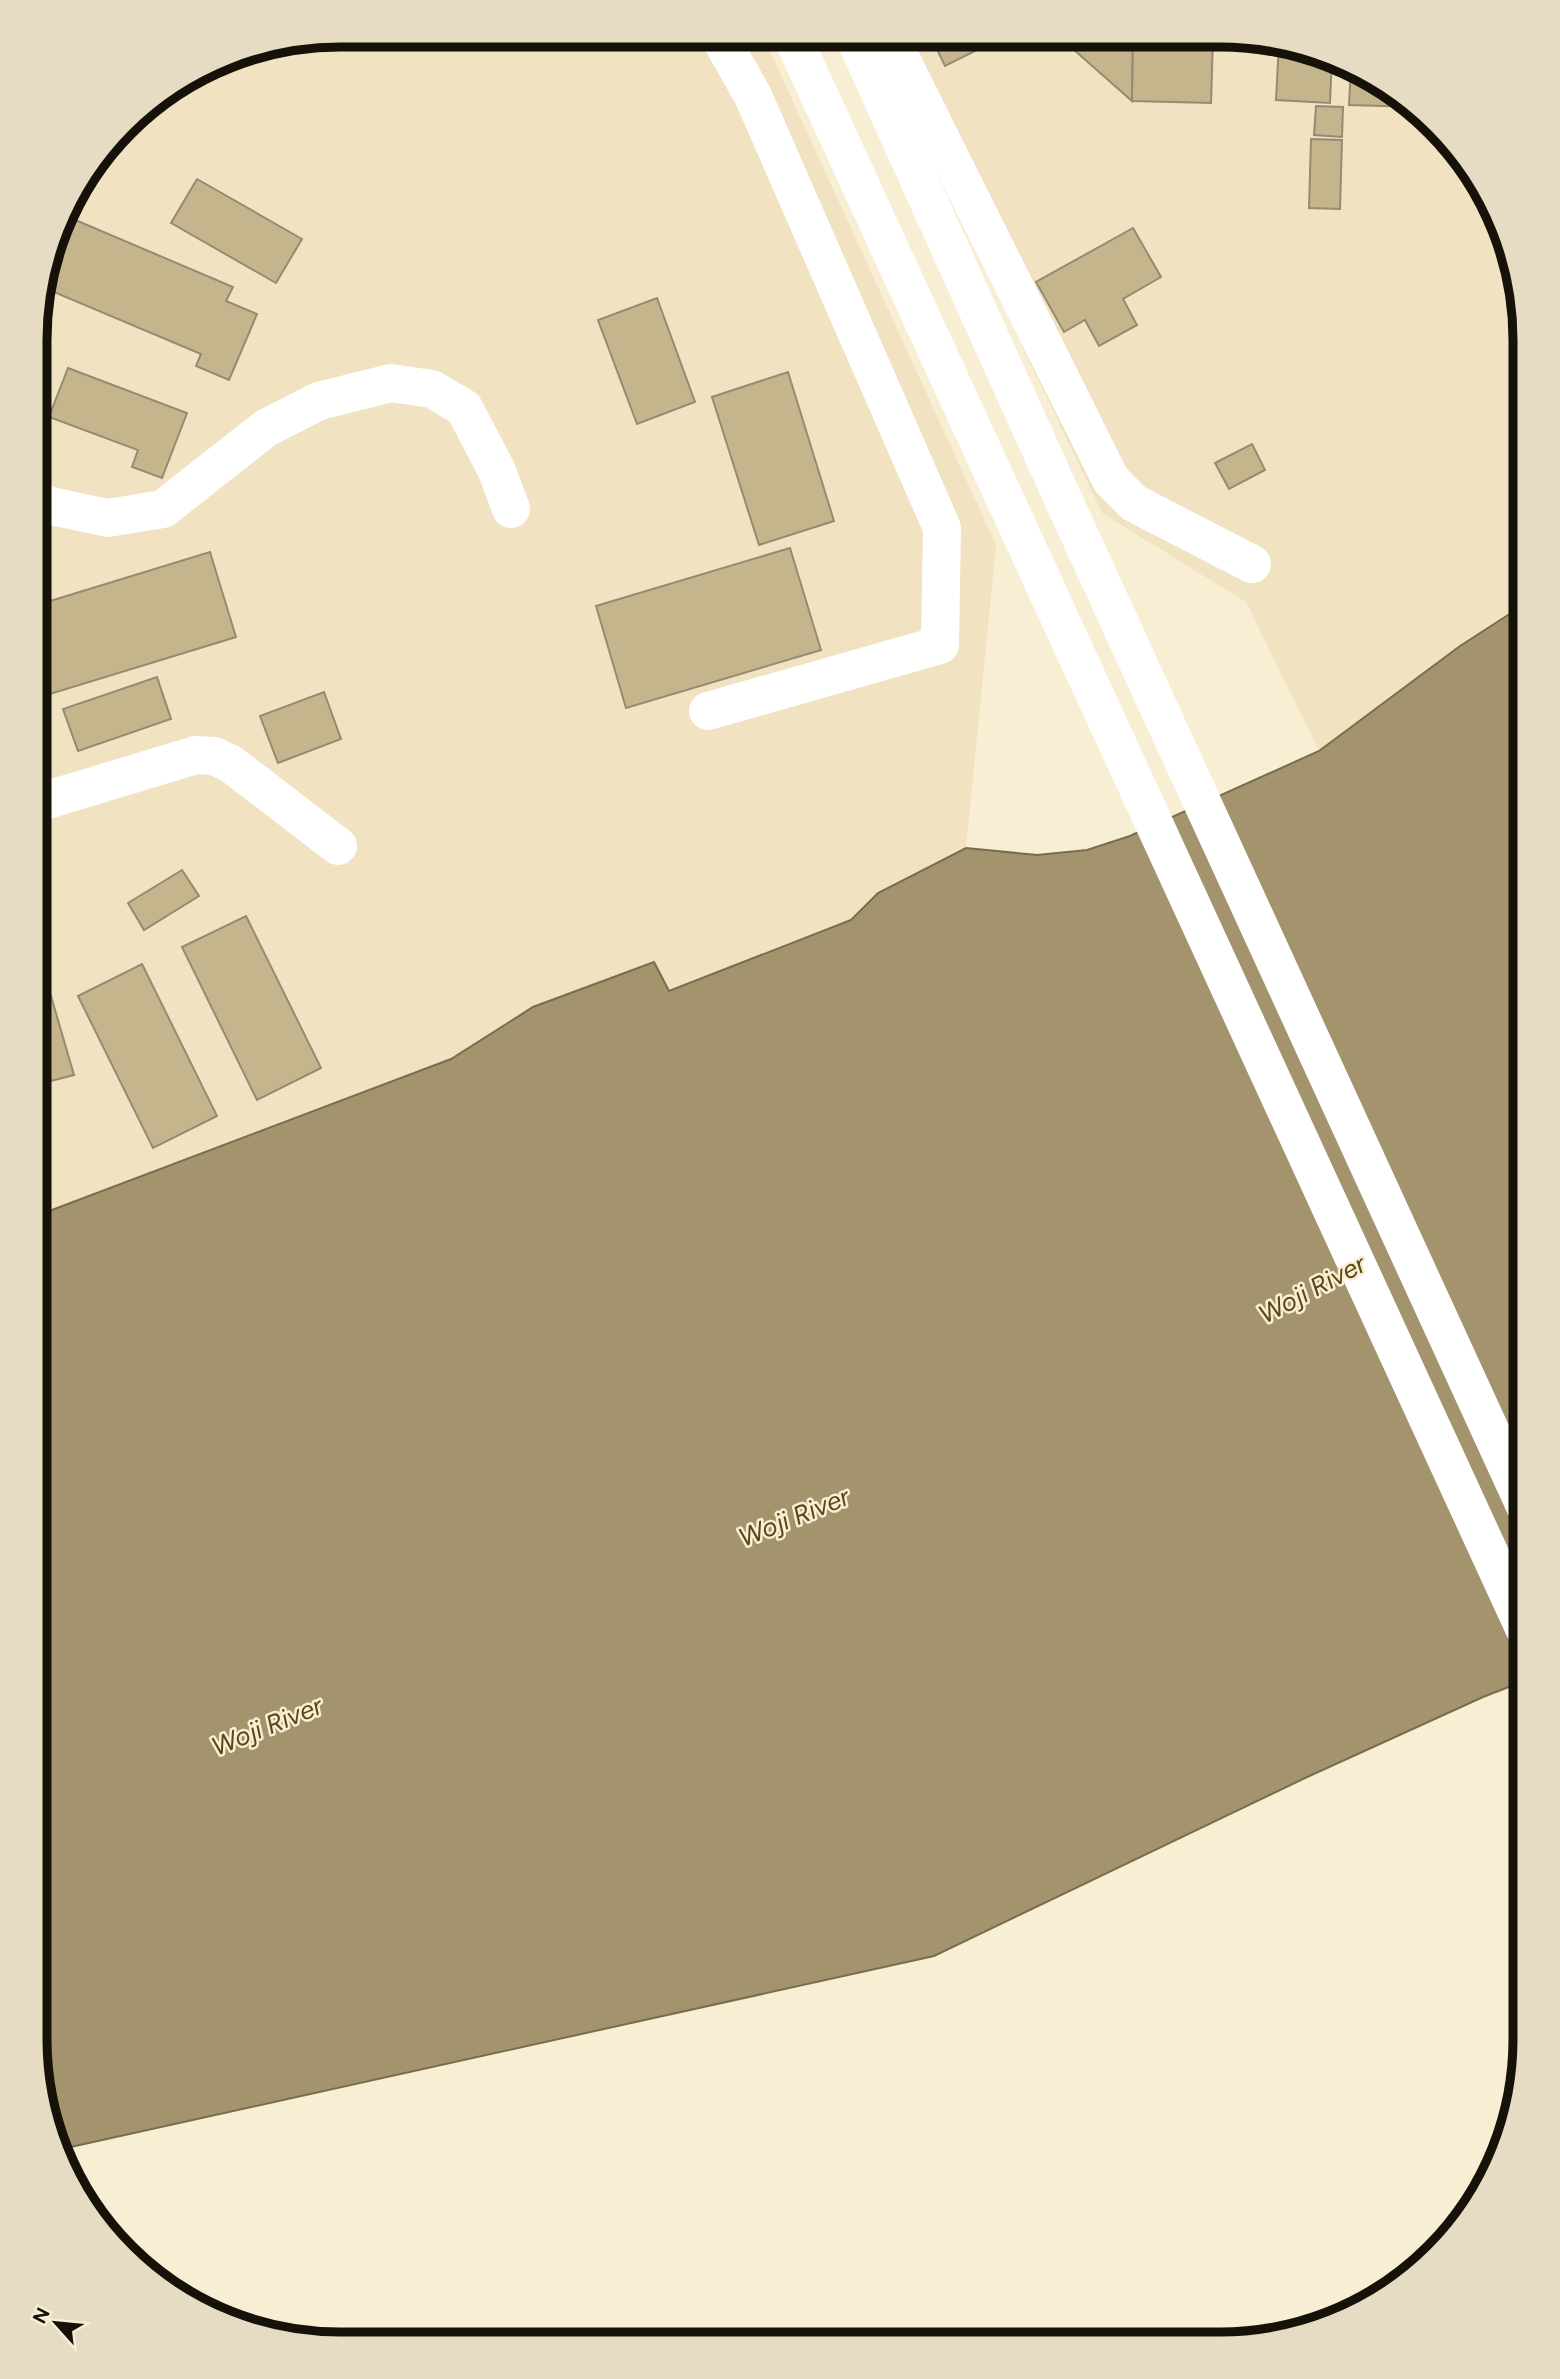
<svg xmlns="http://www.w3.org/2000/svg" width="1560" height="2379" font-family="Figtree,sans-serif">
<rect width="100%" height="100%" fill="#f8eed3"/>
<g fill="#f1e3c2">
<path d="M 340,35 L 763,36 L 996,545 L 966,848 L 878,893 L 851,920 L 669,991 L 654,963 L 533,1007 L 451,1059 L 36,1216 L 38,300 L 76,188 L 139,111 L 242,51 Z"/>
<path d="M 875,37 L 1260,38 L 1336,58 L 1405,98 L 1462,154 L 1502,223 L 1525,340 L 1525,604 L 1460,646 L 1319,751 L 1246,602 L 1102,513 Z"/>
</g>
<path fill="#a4946d" stroke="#796d4f" stroke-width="2" d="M 1525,604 L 1524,1681 L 1483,1697 L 1305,1778 L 934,1956 L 57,2150 L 35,2039 L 36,1216 L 451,1059 L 533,1007 L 654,962 L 669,991 L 851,920 L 878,893 L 966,848 L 1037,855 L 1087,850 L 1130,836 L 1319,751 L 1460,646 Z"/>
<g fill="#c5b58d" stroke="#958b73" stroke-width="2">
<path d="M 931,37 L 983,37 L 987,45 L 945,66 Z"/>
<path d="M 1063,37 L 1133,37 L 1132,101 L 1065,42 Z"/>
<path d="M 1133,37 L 1213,38 L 1211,103 L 1132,101 Z"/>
<path d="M 1279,43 L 1332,57 L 1330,103 L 1276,100 Z"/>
<path d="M 1351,67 L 1405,98 L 1415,107 L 1349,105 Z"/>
<path d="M 1316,106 L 1343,107 L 1342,137 L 1314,135 Z"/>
<path d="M 1311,139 L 1342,140 L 1340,209 L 1309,208 Z"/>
<path d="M 197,179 L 302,239 L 276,283 L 171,223 Z"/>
<path d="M 66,216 L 233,287 L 226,301 L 257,314 L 229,380 L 196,366 L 201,354 L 42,287 Z"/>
<path d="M 1133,228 L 1161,277 L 1123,299 L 1137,325 L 1099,346 L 1085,320 L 1064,332 L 1036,282 Z"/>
<path d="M 657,298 L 695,402 L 637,424 L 598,320 Z"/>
<path d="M 68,368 L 187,413 L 162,478 L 132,467 L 138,450 L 49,417 Z"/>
<path d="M 788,372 L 834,521 L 759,545 L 712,397 Z"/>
<path d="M 1252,444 L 1265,470 L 1229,489 L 1215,463 Z"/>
<path d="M 790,548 L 821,650 L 626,708 L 596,606 Z"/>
<path d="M 210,552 L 236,637 L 37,698 L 37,605 Z"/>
<path d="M 157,677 L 171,719 L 78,751 L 63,709 Z"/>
<path d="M 324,692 L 341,739 L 278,763 L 260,716 Z"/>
<path d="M 182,870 L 199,896 L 144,930 L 128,903 Z"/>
<path d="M 246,916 L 321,1068 L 257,1100 L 182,947 Z"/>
<path d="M 37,948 L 74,1075 L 47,1082 L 37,1048 Z"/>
<path d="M 142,964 L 217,1116 L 153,1148 L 78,996 Z"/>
</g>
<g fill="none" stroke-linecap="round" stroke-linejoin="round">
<g stroke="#fff" stroke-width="38">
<path d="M 890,37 L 1111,480 L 1134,503 L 1252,564"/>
<path d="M 37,501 L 51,506 L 108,518 L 163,509 L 266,428 L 319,401 L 391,383 L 432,389 L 464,408 L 497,471 L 511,509"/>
<path d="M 708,711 L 940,645 L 942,528 L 753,96 L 719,36"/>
<path d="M 37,803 L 196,755 L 214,756 L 231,764 L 338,846"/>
</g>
<g stroke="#fff" stroke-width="38">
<path d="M 792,36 L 1524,1628"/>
<path d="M 854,36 L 1063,499 L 1525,1506"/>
</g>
</g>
<g text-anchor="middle" stroke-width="5" stroke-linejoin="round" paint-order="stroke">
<g font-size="26" font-style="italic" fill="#5a4818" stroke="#f8eed3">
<text transform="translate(1312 1289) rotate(-28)" y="9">Woji River</text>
<text transform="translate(794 1517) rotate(-22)" y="9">Woji River</text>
<text transform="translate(267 1726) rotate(-22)" y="9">Woji River</text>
</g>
</g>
<path d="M0 0H1560V2379H0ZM340 47H1220A293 293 0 0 1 1513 340V2039A293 293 0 0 1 1220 2332H340A293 293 0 0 1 47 2039V340A293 293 0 0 1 340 47Z" fill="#e6dcc3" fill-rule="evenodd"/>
<path fill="none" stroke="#161209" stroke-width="9" d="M340 47H1220A293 293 0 0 1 1513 340V2039A293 293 0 0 1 1220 2332H340A293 293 0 0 1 47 2039V340A293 293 0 0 1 340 47Z"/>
<g transform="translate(56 2323) rotate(297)" stroke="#f8eed3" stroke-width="5" paint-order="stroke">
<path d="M0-5L12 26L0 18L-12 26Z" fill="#161209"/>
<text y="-10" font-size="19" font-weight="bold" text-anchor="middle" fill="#161209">N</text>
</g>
</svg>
